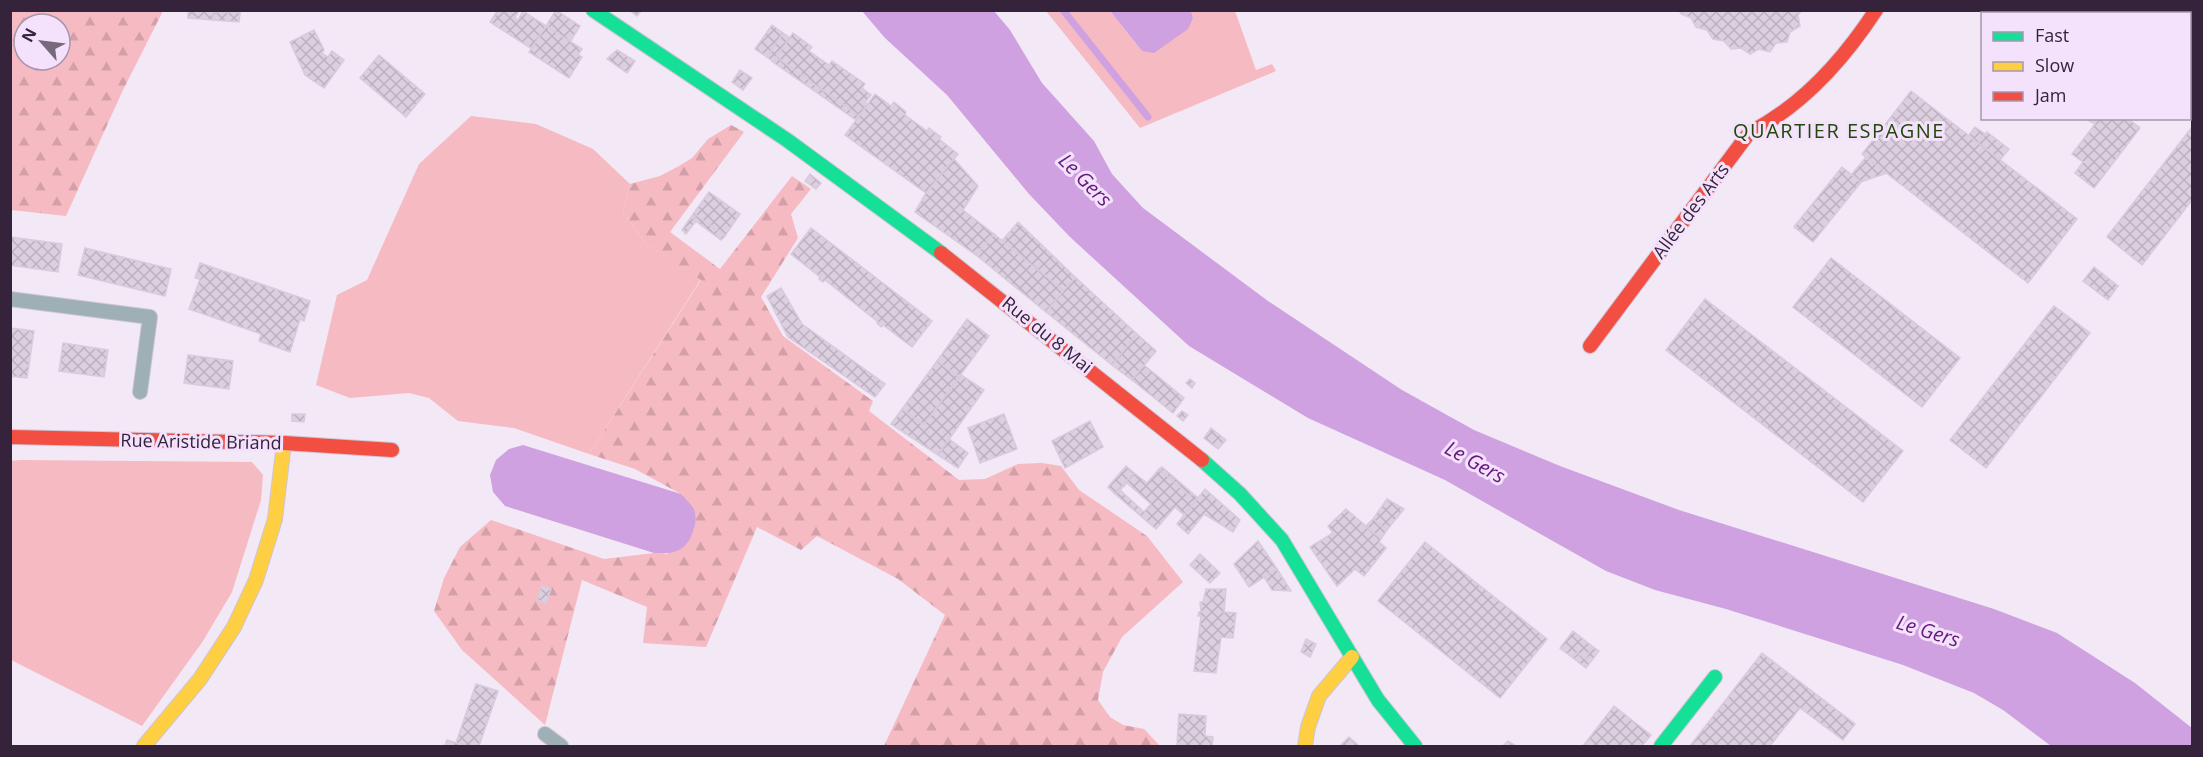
<svg xmlns="http://www.w3.org/2000/svg" width="2203" height="757" font-family="'Open Sans',sans-serif">
<defs>
<pattern id="forest-firs" width="22" height="20" patternUnits="userSpaceOnUse" patternTransform="scale(1.5)"><rect width="22" height="20" fill="#f6bac3"/><path d="M5 1l3.5 6h-7zM16 11l3.5 6h-7z" fill="#d4a0a8"/></pattern>
<pattern id="building-cross-hatch" width="8" height="8" patternUnits="userSpaceOnUse" patternTransform="scale(1.5)"><rect width="8" height="8" fill="#dbcfe0"/><path d="M0 0l8 8M0 8l8-8" fill="none" stroke="#bdb1c1"/></pattern>
</defs>
<rect width="100%" height="100%" fill="#f2e8f6"/>
<g fill="#f6bac3">
<path d="M 1046,11 L 1110,11 L 1142,51 L 1193,18 L 1191,11 L 1235,11 L 1256,70 L 1272,64 L 1276,71 L 1140,128 Z"/>
<path d="M 471,116 L 536,124 L 593,149 L 630,184 L 623,212 L 646,244 L 701,279 L 589,454 L 514,428 L 458,421 L 429,398 L 409,393 L 350,398 L 316,385 L 337,295 L 367,280 L 419,164 Z"/>
<path d="M 20,460 L 252,462 L 263,475 L 261,500 L 232,592 L 203,641 L 142,726 L 11,660 L 10,461 Z"/>
</g>
<g fill="url(#forest-firs)" fill-rule="evenodd">
<path d="M 11,10 L 163,11 L 122,92 L 66,216 L 11,210 ZM 24,24 L 60,24 L 60,60 L 24,60 Z"/>
<path d="M 731,125 L 744,132 L 670,232 L 720,269 L 792,176 L 811,189 L 791,214 L 798,238 L 761,297 L 783,336 L 873,401 L 869,411 L 959,480 L 985,479 L 1018,464 L 1042,463 L 1061,466 L 1079,490 L 1147,536 L 1183,582 L 1122,637 L 1103,672 L 1098,700 L 1110,717 L 1123,725 L 1144,729 L 1160,746 L 884,746 L 945,615 L 898,579 L 817,536 L 801,550 L 757,527 L 706,647 L 643,643 L 647,607 L 582,580 L 545,725 L 462,650 L 434,611 L 444,578 L 460,547 L 491,520 L 604,559 L 654,553 L 668,554 L 681,494 L 635,469 L 589,454 L 701,280 L 646,244 L 623,212 L 630,184 L 660,176 L 679,166 L 692,158 L 708,139 Z"/>
</g>
<g fill="#cfa1e0">
<path d="M 862,11 L 994,11 L 1010,30 L 1042,83 L 1094,141 L 1112,174 L 1143,208 L 1268,301 L 1402,390 L 1474,430 L 1560,466 L 1679,510 L 1994,609 L 2057,633 L 2135,683 L 2192,728 L 2192,746 L 2051,746 L 2003,710 L 1974,693 L 1903,665 L 1726,609 L 1655,590 L 1606,571 L 1445,480 L 1308,418 L 1189,346 L 1070,237 L 1029,194 L 947,95 L 885,38 Z"/>
<path d="M 1110,11 L 1191,11 L 1193,18 L 1188,29 L 1154,53 L 1142,51 Z"/>
<path d="M 523,445 L 681,494 C 685,499 691,504 694,509 C 696,515 696,522 694,528 C 688,550 676,555 654,553 L 505,506 L 493,492 L 490,475 L 496,460 L 509,449 Z"/>
</g>
<g fill="none" stroke-linecap="round" stroke-linejoin="round">
<path stroke="#cfa1e0" stroke-width="7" d="M 1063,10 L 1148,117"/>
</g>
<g fill="url(#building-cross-hatch)" stroke="#d9cbde" stroke-width="1.5" fill-rule="evenodd">
<path d="M 188,10 L 240,10 L 240,13 L 213,12 L 213,20 L 188,18 Z"/>
<path d="M 498,10 L 519,10 L 515,18 L 518,20 L 523,11 L 546,26 L 532,49 L 490,22 Z"/>
<path d="M 556,10 L 580,26 L 570,42 L 546,26 Z"/>
<path d="M 629,10 L 642,10 L 637,16 Z"/>
<path d="M 1679,10 L 1802,10 L 1798,15 L 1800,26 L 1790,32 L 1787,42 L 1776,43 L 1770,52 L 1759,49 L 1750,54 L 1741,48 L 1731,49 L 1724,41 L 1713,39 L 1707,30 L 1696,27 L 1691,18 L 1681,14 Z"/>
<path d="M 1986,10 L 2036,10 L 2034,14 L 1990,14 Z"/>
<path d="M 213,12 L 240,13 L 239,22 L 213,20 Z"/>
<path d="M 772,25 L 783,33 L 767,57 L 755,49 Z"/>
<path d="M 546,26 L 582,49 L 578,55 L 582,57 L 569,78 L 529,52 Z"/>
<path d="M 314,30 L 324,50 L 322,53 L 328,57 L 332,51 L 344,60 L 324,88 L 305,75 L 290,42 Z"/>
<path d="M 783,33 L 790,38 L 773,62 L 767,57 Z"/>
<path d="M 793,33 L 812,47 L 809,51 L 829,65 L 832,61 L 865,84 L 862,88 L 871,95 L 865,103 L 868,105 L 859,116 L 776,57 Z"/>
<path d="M 617,50 L 635,61 L 627,73 L 607,59 Z"/>
<path d="M 379,55 L 425,94 L 406,117 L 360,78 Z"/>
<path d="M 776,57 L 859,116 L 856,120 L 773,62 Z"/>
<path d="M 740,70 L 752,78 L 743,90 L 732,82 Z"/>
<path d="M 1911,91 L 2077,219 L 2028,283 L 1862,154 Z"/>
<path d="M 875,94 L 891,106 L 894,102 L 906,112 L 905,115 L 927,131 L 929,128 L 941,137 L 939,139 L 958,154 L 926,193 L 845,135 Z"/>
<path d="M 2084,118 L 2127,118 L 2140,128 L 2094,188 L 2075,173 L 2083,162 L 2072,154 L 2095,124 Z"/>
<path d="M 1975,127 L 1985,134 L 1978,143 L 1969,135 Z"/>
<path d="M 2192,127 L 2192,200 L 2142,265 L 2107,237 Z"/>
<path d="M 1987,132 L 2009,149 L 2000,160 L 1978,143 Z"/>
<path d="M 1866,157 L 1887,173 L 1861,182 L 1852,174 Z"/>
<path d="M 954,159 L 978,186 L 963,210 L 994,234 L 976,255 L 915,212 L 926,193 Z"/>
<path d="M 1842,167 L 1861,182 L 1813,242 L 1794,227 Z"/>
<path d="M 810,174 L 821,183 L 816,189 L 805,181 Z"/>
<path d="M 709,192 L 740,214 L 725,236 L 696,215 L 693,219 L 691,217 Z"/>
<path d="M 696,215 L 725,236 L 721,240 L 693,219 Z"/>
<path d="M 691,217 L 696,221 L 686,234 L 682,230 Z"/>
<path d="M 1018,222 L 1075,277 L 1064,291 L 1002,241 Z"/>
<path d="M 811,228 L 932,321 L 912,347 L 883,325 L 881,327 L 877,323 L 878,322 L 825,280 L 823,282 L 819,279 L 820,277 L 791,254 Z"/>
<path d="M 994,234 L 1064,291 L 1046,312 L 976,255 Z"/>
<path d="M 10,237 L 62,244 L 58,272 L 10,265 Z"/>
<path d="M 85,248 L 171,269 L 165,296 L 78,275 Z"/>
<path d="M 1831,258 L 1960,358 L 1922,407 L 1793,307 Z"/>
<path d="M 200,263 L 310,301 L 304,321 L 300,319 L 290,352 L 259,341 L 261,334 L 189,309 L 200,279 L 195,278 Z"/>
<path d="M 2094,267 L 2118,286 L 2108,300 L 2083,281 Z"/>
<path d="M 1075,277 L 1137,334 L 1112,365 L 1046,312 Z"/>
<path d="M 781,288 L 802,324 L 885,384 L 875,397 L 788,337 L 767,296 Z"/>
<path d="M 1705,299 L 1903,451 L 1863,502 L 1666,350 Z"/>
<path d="M 2054,306 L 2090,333 L 1986,468 L 1950,440 Z"/>
<path d="M 967,319 L 989,336 L 959,377 L 937,361 Z"/>
<path d="M 10,328 L 34,331 L 27,378 L 10,376 Z"/>
<path d="M 1137,334 L 1156,351 L 1132,380 L 1112,365 Z"/>
<path d="M 63,343 L 108,350 L 104,377 L 59,371 Z"/>
<path d="M 188,355 L 233,361 L 229,389 L 184,383 Z"/>
<path d="M 937,361 L 959,377 L 924,425 L 902,409 Z"/>
<path d="M 1144,365 L 1184,398 L 1173,413 L 1132,380 Z"/>
<path d="M 961,375 L 984,390 L 938,455 L 891,424 L 902,409 L 924,425 Z"/>
<path d="M 1190,379 L 1195,383 L 1192,388 L 1186,383 Z"/>
<path d="M 1182,411 L 1188,415 L 1183,421 L 1177,416 Z"/>
<path d="M 292,414 L 305,414 L 304,422 L 292,421 Z"/>
<path d="M 1004,414 L 1017,449 L 980,463 L 968,428 Z"/>
<path d="M 1090,421 L 1103,447 L 1065,468 L 1052,441 Z"/>
<path d="M 1211,428 L 1226,440 L 1218,449 L 1204,438 Z"/>
<path d="M 949,439 L 968,453 L 958,468 L 938,455 Z"/>
<path d="M 1126,466 L 1134,473 L 1115,494 L 1108,487 Z"/>
<path d="M 1162,467 L 1192,493 L 1190,496 L 1159,469 Z"/>
<path d="M 1159,469 L 1190,496 L 1192,493 L 1198,498 L 1184,515 L 1175,507 L 1156,529 L 1115,494 L 1134,473 L 1147,483 ZM 1127,483 L 1151,504 L 1144,512 L 1120,490 Z"/>
<path d="M 1205,489 L 1240,520 L 1233,532 L 1204,514 L 1188,534 L 1177,524 Z"/>
<path d="M 1387,499 L 1404,509 L 1387,530 L 1373,519 Z"/>
<path d="M 1346,509 L 1381,539 L 1379,542 L 1386,548 L 1364,576 L 1355,569 L 1337,586 L 1310,547 L 1333,533 L 1328,526 Z"/>
<path d="M 1373,519 L 1387,530 L 1381,539 L 1366,526 Z"/>
<path d="M 1258,541 L 1277,569 L 1249,587 L 1234,564 Z"/>
<path d="M 1425,542 L 1547,639 L 1500,698 L 1378,601 Z"/>
<path d="M 1200,554 L 1220,573 L 1210,583 L 1190,565 Z"/>
<path d="M 1277,569 L 1291,591 L 1272,590 L 1264,577 Z"/>
<path d="M 542,586 L 551,589 L 546,603 L 537,600 Z"/>
<path d="M 1206,589 L 1226,589 L 1224,612 L 1236,613 L 1233,638 L 1221,637 L 1216,673 L 1194,671 L 1201,616 L 1198,616 L 1199,612 L 1201,612 L 1200,602 L 1203,602 Z"/>
<path d="M 1573,631 L 1593,647 L 1585,659 L 1577,653 L 1573,658 L 1560,648 Z"/>
<path d="M 1306,639 L 1316,644 L 1310,657 L 1301,652 Z"/>
<path d="M 1593,647 L 1599,651 L 1586,668 L 1573,658 L 1577,653 L 1585,659 Z"/>
<path d="M 1762,653 L 1855,724 L 1843,740 L 1800,708 L 1770,746 L 1690,746 Z"/>
<path d="M 476,684 L 498,691 L 479,746 L 467,746 L 456,743 Z"/>
<path d="M 1614,706 L 1651,735 L 1642,746 L 1583,746 Z"/>
<path d="M 1179,714 L 1206,716 L 1205,736 L 1213,737 L 1212,746 L 1189,746 L 1177,744 Z"/>
<path d="M 1349,737 L 1359,746 L 1340,746 Z"/>
<path d="M 447,740 L 456,743 L 467,746 L 445,746 Z"/>
<path d="M 1508,741 L 1516,746 L 1503,746 Z"/>
</g>
<g fill="none" stroke-linecap="round" stroke-linejoin="round">
<g stroke="#cfc5d4" stroke-width="16">
<g id="lane">
<path d="M 10,299 L 150,317 L 140,392"/>
<path d="M 545,734 L 561,746"/>
</g>
</g>
<g stroke="#cfc5d4" stroke-width="16">
<g id="fast">
<path d="M 593,10 L 787,140 L 941,253"/>
<path d="M 1202,460 L 1240,494 L 1282,540 L 1378,700 L 1415,746"/>
<path d="M 1661,746 L 1715,677"/>
</g>
</g>
<g stroke="#cfc5d4" stroke-width="16">
<g id="slow">
<path d="M 144,746 L 200,679 L 234,627 L 256,580 L 275,519 L 284,443"/>
<path d="M 1305,746 L 1308,727 L 1319,696 L 1352,657"/>
</g>
</g>
<g stroke="#cfc5d4" stroke-width="16">
<g id="jam">
<path d="M 941,253 L 1202,460"/>
<path d="M 1590,346 L 1749,133 C 1802,106 1844,59 1876,10"/>
<path d="M 10,437 L 284,443 L 392,450"/>
</g>
</g>
<use href="#lane" stroke="#9eafb5" stroke-width="14"/>
<use href="#fast" stroke="#16e098" stroke-width="14"/>
<use href="#slow" stroke="#ffcf43" stroke-width="14"/>
<use href="#jam" stroke="#f24e42" stroke-width="14"/>
</g>
<g text-anchor="middle" stroke-width="6" stroke-linejoin="round" paint-order="stroke">
<g font-size="18" fill="#35233c" stroke="#f4e2fc">
<text transform="translate(1691 211) rotate(-53)" y="6">Allée des Arts</text>
<text transform="translate(1047 335) rotate(39)" y="6">Rue du 8 Mai</text>
<text transform="translate(201 442) rotate(1)" y="6">Rue Aristide Briand</text>
</g>
<g font-size="20" letter-spacing="1.5" fill="#214809" stroke="#f4e2fc">
<text x="1839" y="138">QUARTIER ESPAGNE</text>
</g>
<g font-size="20" font-style="italic" fill="#66187e" stroke="#f4e2fc">
<text transform="translate(1085 180) rotate(45)" y="7">Le Gers</text>
<text transform="translate(1475 462) rotate(29)" y="7">Le Gers</text>
<text transform="translate(1928 631) rotate(17)" y="7">Le Gers</text>
</g>
</g>
<rect width="2203" height="757" fill="none" stroke="#35233c" stroke-width="24"/>
<rect x="1981" y="12" width="210" height="108" fill="#f4e2fc" stroke="#a896af" stroke-width="1.5"/>
<rect x="1993" y="32" width="30" height="9" fill="#16e098" stroke="#a896af" stroke-width="1.5"/>
<text x="2035" y="42" font-size="18" fill="#35233c">Fast</text>
<rect x="1993" y="62" width="30" height="9" fill="#ffcf43" stroke="#a896af" stroke-width="1.5"/>
<text x="2035" y="72" font-size="18" fill="#35233c">Slow</text>
<rect x="1993" y="92" width="30" height="9" fill="#f24e42" stroke="#a896af" stroke-width="1.5"/>
<text x="2035" y="102" font-size="18" fill="#35233c">Jam</text>
<g transform="translate(42 42) rotate(298)"><circle r="28" fill="#f4e2fc" stroke="#a896af" stroke-width="1.5"/>
<path d="M0-4.5L10 22L0 15L-10 22Z" fill="#77687d"/>
<text y="-9" font-size="16" font-weight="bold" text-anchor="middle" fill="#35233c">N</text>
</g>
</svg>
